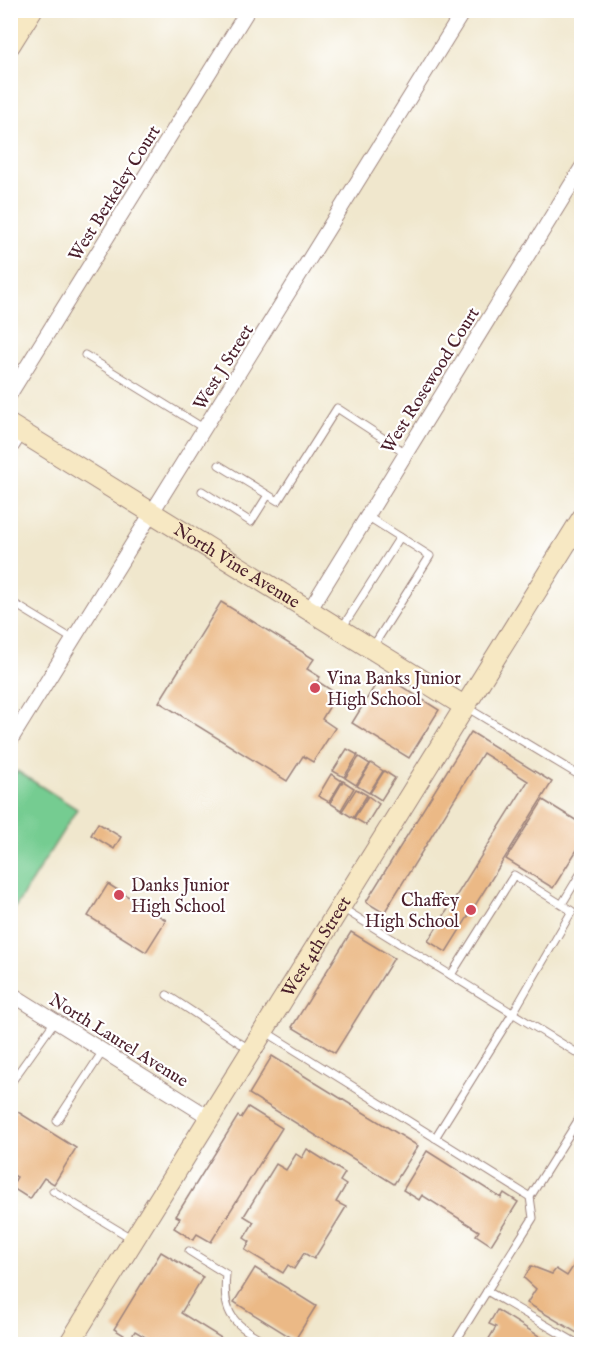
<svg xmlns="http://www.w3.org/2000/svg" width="592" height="1355" font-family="'IM FELL English',serif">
<rect width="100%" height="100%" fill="#fff"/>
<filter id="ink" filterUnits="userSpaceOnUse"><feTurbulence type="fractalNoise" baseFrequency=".0167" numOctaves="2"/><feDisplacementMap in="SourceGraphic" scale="12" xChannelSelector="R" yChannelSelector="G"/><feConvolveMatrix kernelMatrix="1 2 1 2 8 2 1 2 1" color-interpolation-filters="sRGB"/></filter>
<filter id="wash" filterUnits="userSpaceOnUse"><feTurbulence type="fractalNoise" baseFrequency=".008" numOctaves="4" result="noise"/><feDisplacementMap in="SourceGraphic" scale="24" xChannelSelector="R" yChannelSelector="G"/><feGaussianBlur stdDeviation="1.35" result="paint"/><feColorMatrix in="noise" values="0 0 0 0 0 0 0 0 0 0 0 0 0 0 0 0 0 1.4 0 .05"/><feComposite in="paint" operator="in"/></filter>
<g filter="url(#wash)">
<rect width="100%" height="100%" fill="#f0e7cd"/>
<path fill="#74cc91" stroke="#5f765e" stroke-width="1.5" d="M 17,771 L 77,809 L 11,914 L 10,782 Z"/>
<g id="blocks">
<g fill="#ebb986">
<path d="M 221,602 L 314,659 L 307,669 L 320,677 L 317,681 L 337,694 L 322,719 L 335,728 L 313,762 L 303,756 L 287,781 L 159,702 Z"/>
<path d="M 382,674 L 439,710 L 409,758 L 352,723 Z"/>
<path d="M 471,732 L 552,782 L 446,952 L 428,941 L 528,781 L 483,753 L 384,913 L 366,902 Z"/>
<path d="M 347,749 L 358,755 L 344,777 L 333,771 Z"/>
<path d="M 359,757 L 370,764 L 356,785 L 345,778 Z"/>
<path d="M 371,763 L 383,771 L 369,793 L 357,786 Z"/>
<path d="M 384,771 L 395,778 L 381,800 L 370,793 Z"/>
<path d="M 331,774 L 342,781 L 329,802 L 318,796 Z"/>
<path d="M 343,781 L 354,788 L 341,810 L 330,803 Z"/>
<path d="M 356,789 L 367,795 L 353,818 L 342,811 Z"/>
<path d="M 368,796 L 379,804 L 366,825 L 354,818 Z"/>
<path d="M 543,800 L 582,824 L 582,842 L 553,888 L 506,859 Z"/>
<path d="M 98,823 L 121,837 L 114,849 L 91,835 Z"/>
<path d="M 108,884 L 166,920 L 146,952 L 88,916 Z"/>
<path d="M 351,932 L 394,958 L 335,1053 L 292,1027 Z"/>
<path d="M 272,1056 L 418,1146 L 394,1184 L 249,1094 Z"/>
<path d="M 10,1107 L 76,1148 L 54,1184 L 44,1178 L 30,1199 L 11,1187 L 17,1177 L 10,1173 Z"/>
<path d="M 248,1107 L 282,1128 L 211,1242 L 197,1234 L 193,1240 L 174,1228 L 180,1218 L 176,1216 L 238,1116 L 241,1118 Z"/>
<path d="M 307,1149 L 345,1173 L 340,1181 L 346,1185 L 336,1202 L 346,1207 L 314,1259 L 304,1253 L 294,1269 L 288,1265 L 283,1273 L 245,1250 L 250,1242 L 244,1238 L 254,1222 L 244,1216 L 276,1164 L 286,1170 L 296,1154 L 302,1158 Z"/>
<path d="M 427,1151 L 501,1198 L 504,1193 L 518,1202 L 491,1245 L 476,1235 L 479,1231 L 422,1195 L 419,1200 L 403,1190 Z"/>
<path d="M 161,1252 L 203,1277 L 181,1313 L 231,1344 L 165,1344 L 159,1341 L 157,1344 L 135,1331 L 130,1339 L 114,1329 Z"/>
<path d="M 582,1253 L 582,1336 L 527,1303 L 536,1289 L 524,1278 L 531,1266 L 552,1274 L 556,1269 L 567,1276 Z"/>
<path d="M 255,1268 L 316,1306 L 295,1340 L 234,1302 Z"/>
<path d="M 497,1310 L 552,1344 L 491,1344 L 487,1342 L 496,1327 L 489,1324 Z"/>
</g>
</g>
</g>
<g filter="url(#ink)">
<use href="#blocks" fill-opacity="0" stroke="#9d837c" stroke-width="1.5"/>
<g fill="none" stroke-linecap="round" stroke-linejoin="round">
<g stroke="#9d837c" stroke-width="9">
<g id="lane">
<path d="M 85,355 L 205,429"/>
<path d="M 10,455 L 23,435"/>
<path d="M 219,465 L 278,501 L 337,408 L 406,453"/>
<path d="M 202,491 L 251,522 L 268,495"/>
<path d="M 367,516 L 400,537"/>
<path d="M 10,601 L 74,640"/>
<path d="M 342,628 L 400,537 L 430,556 L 372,648"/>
<path d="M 466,707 L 582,777"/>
<path d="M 562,904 L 582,871"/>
<path d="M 342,908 L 582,1056"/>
<path d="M 167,995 L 249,1049"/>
<path d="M 266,1032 L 530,1197 L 582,1114"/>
<path d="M 10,1084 L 55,1021"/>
<path d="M 57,1121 L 103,1051"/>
<path d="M 435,1138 L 513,1013 L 572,911 L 514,875 L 451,975"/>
<path d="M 53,1191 L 131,1238"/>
<path d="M 189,1251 L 226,1274 C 222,1317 234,1324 269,1344"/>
<path d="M 487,1291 L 533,1218 L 530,1197"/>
<path d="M 454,1344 L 487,1291 L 578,1344"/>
</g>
</g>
<g stroke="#9d837c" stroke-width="16">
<g id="street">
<path d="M 10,394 L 248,10"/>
<path d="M 309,611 L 582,167"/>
<path d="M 10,741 L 464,10"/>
<path d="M 10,993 L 209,1117"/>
</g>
</g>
<g stroke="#9d837c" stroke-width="22">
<g id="secondary">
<path d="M 10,45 L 32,10"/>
<path id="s1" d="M 10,425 L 464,706"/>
<path id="s2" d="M 69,1344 L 582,518"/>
</g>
</g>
<use href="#lane" stroke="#fff" stroke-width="7"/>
<use href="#street" stroke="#fff" stroke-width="14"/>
<use href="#secondary" stroke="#f7e8c3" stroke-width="20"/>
</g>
</g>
<g fill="#d1495b" stroke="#fff" stroke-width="2">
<circle cx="315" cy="688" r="6"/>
<circle cx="119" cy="895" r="6"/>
<circle cx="471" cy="910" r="6"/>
</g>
<g text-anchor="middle" stroke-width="4.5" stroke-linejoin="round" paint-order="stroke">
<g font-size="18" fill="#4a1f2b" stroke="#fff">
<text transform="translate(114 193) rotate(-58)" y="6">West Berkeley Court</text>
<text transform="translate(223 367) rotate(-58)" y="6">West J Street</text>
<text transform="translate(430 380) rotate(-58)" y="6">West Rosewood Court</text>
<text dy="6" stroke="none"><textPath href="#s1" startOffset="267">North Vine Avenue</textPath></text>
<text dy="6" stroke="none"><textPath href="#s2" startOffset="468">West 4th Street</textPath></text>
<text transform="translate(119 1040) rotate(32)" y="6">North Laurel Avenue</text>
</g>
<g font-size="18" fill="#4a1f2b" stroke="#fff" text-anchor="start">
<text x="327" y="684">Vina Banks Junior<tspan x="327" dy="21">High School</tspan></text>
<text x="131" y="891">Danks Junior<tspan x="131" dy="21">High School</tspan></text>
<text x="459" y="906" text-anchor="end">Chaffey<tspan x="459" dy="21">High School</tspan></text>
</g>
</g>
<rect width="592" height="1355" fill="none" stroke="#fff" stroke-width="36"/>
</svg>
